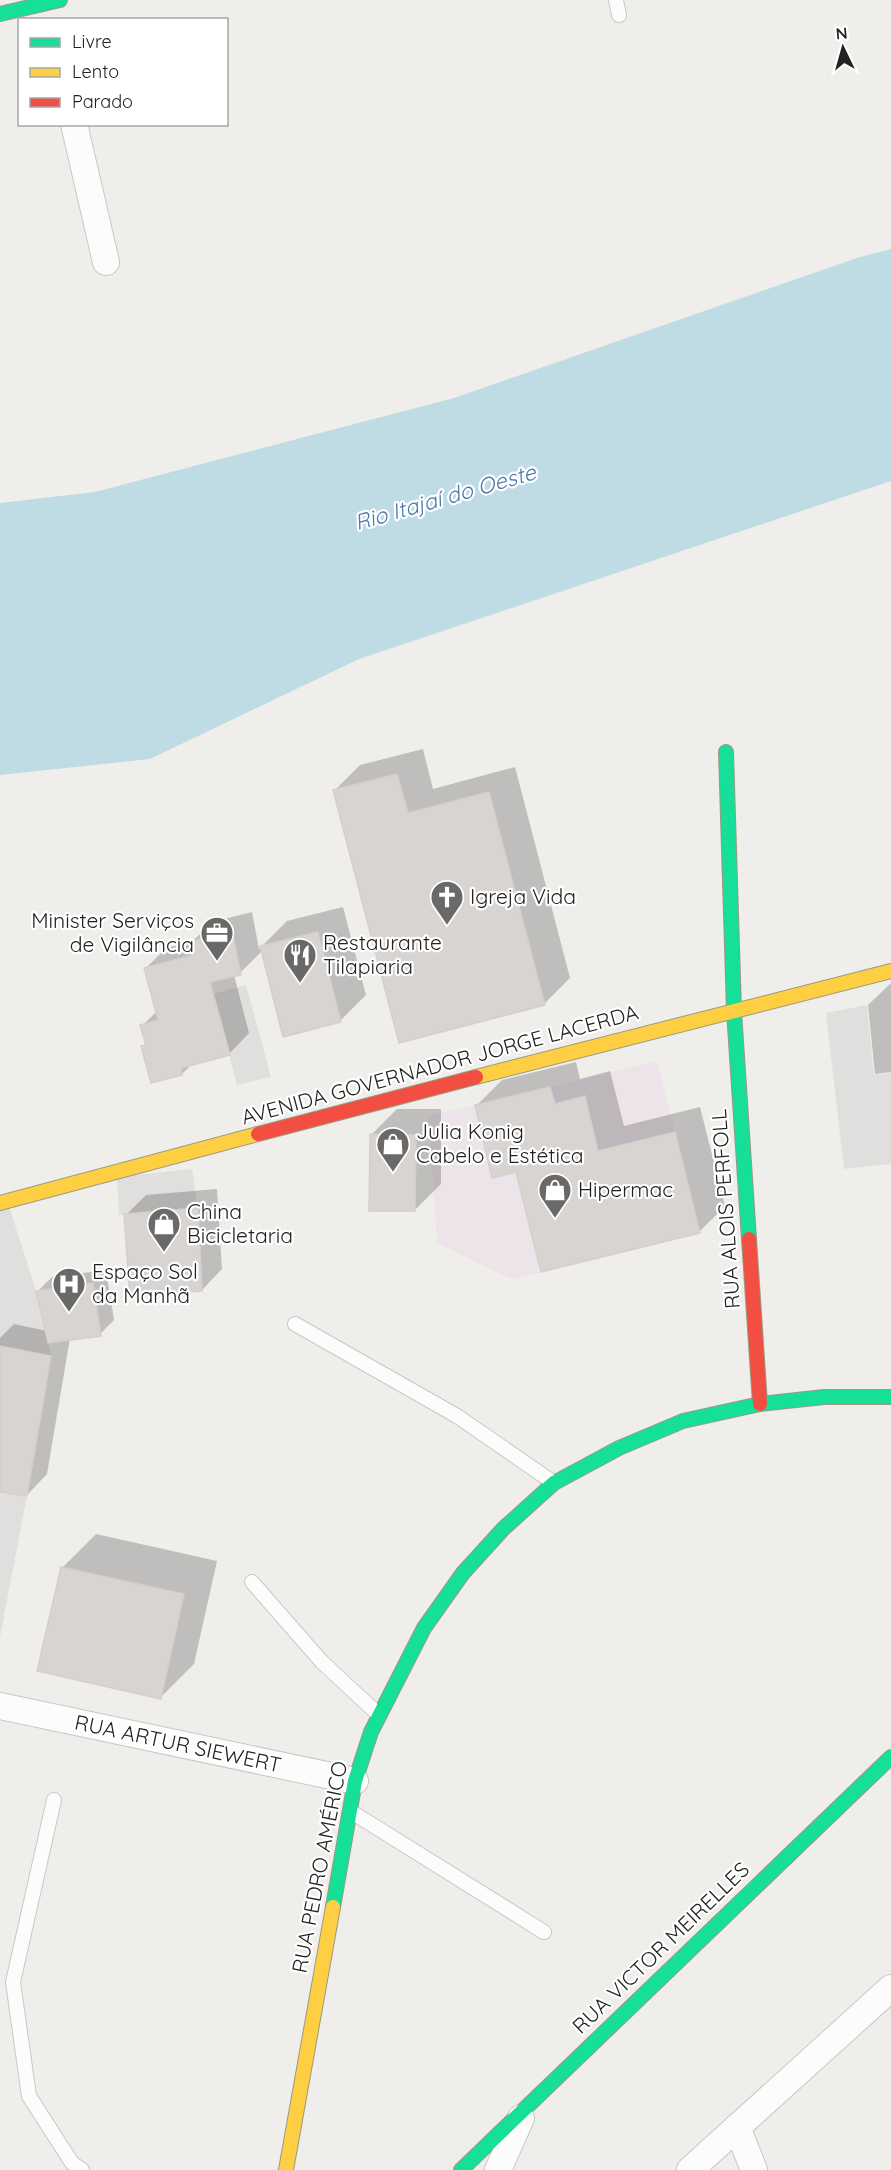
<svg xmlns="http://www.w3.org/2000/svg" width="891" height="2170" font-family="Quicksand,sans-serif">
<rect width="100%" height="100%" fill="#f0eeeb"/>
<g fill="#ede4e9">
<path d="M 657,1061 L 675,1132 L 598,1151 L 585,1097 L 555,1104 L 550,1087 Z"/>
<path d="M 475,1105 L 492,1178 L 516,1172 L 541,1272 L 513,1280 L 437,1243 L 429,1116 Z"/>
</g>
<g fill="#e0dfde">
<path d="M 246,985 L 271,1077 L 237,1085 L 213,994 Z"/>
<path d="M 867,1005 L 874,1075 L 891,1073 L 891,1164 L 844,1169 L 826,1013 Z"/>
<path d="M 192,1169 L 198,1208 L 119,1215 L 117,1177 Z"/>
<path d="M 9,1206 L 36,1291 L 51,1356 L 0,1346 L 0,1209 Z"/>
<path d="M 0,1492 L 27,1496 L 0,1637 Z"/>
</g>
<path fill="#bfdbe3" d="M 891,249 L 891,481 L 359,659 L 150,759 L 0,775 L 0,503 L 95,492 L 454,398 L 857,258 Z"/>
<g fill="#0003">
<path d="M 423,749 L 433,789 L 515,767 L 570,978 L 544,1004 L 334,791 L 360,765 Z"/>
<path d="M 343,907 L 366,995 L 340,1021 L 262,951 L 240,973 L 234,975 L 249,1033 L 229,1054 L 192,1064 L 182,1074 L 143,1047 L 147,1043 L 142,1026 L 157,1011 L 146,968 L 166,948 L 193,941 L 212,922 L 252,912 L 259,949 L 287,921 Z"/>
<path d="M 891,983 L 891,1072 L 875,1074 L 868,1005 Z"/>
<path d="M 576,1062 L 580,1079 L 610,1071 L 624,1126 L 700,1107 L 725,1206 L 699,1232 L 517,1170 L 476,1106 L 502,1080 Z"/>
<path d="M 397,1109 L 441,1109 L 441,1184 L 415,1210 L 371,1135 Z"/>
<path d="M 217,1189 L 222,1269 L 202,1290 L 126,1215 L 146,1195 Z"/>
<path d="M 106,1270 L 114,1320 L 100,1334 L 70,1338 L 47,1474 L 27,1495 L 0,1490 L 0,1338 L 14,1324 L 47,1331 L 38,1291 L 52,1277 Z"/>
<path d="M 96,1534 L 217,1561 L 194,1664 L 160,1698 L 62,1568 Z"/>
</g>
<g fill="#d7d4d2" stroke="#d3d0cc" stroke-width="1.5">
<path d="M 397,774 L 408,813 L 489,792 L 545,1005 L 399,1043 L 333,790 Z"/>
<path d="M 232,931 L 241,975 L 210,982 L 230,1055 L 181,1068 L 182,1075 L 151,1083 L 141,1046 L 146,1045 L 140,1025 L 158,1020 L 144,968 L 193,955 L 190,942 Z"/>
<path d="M 318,932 L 341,1022 L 283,1037 L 260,946 Z"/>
<path d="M 550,1087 L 555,1104 L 585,1096 L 598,1151 L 675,1132 L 700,1233 L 541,1272 L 516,1172 L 492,1178 L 475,1105 Z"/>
<path d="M 370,1134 L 416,1135 L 415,1211 L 369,1211 Z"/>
<path d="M 198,1208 L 202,1291 L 130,1296 L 124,1214 Z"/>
<path d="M 93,1283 L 101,1336 L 48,1343 L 36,1291 Z"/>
<path d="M 0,1346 L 51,1356 L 27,1496 L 0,1492 Z"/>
<path d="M 61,1567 L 184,1594 L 161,1699 L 37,1671 Z"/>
</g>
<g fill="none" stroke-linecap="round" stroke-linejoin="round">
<g stroke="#c9c8c7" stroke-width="16">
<g id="lane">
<path d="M 616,0 L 619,15"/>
<path d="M 295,1324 L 457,1416 L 554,1483"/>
<path d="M 252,1582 L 322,1662 L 379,1715"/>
<path d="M 54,1800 L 13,1982 L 29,2096 L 72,2163 L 82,2170"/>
<path d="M 350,1811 L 544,1932"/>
</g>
</g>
<g stroke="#c9c8c7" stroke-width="28">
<g id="street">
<path d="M 74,124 L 106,262"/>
<path d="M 0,1706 L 355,1781"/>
<path d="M 737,2127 L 754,2170"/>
<path d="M 498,2170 L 521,2118"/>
<path d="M 690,2170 L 891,1988"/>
</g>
</g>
<g stroke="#999a82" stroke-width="16">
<g id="fast">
<path d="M 0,14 L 60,0"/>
<path d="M 726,752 L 734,1011 L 749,1239"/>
<path d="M 333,1907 L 355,1781 L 371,1732 L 424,1628 L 463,1573 L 503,1529 L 554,1483 L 619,1448 L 683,1421 L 760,1404 L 824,1397 L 891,1397"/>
<path d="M 461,2170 L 891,1757"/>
</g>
</g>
<g stroke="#999a82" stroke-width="16">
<g id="slow">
<path d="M 476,1077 L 891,971"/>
<path d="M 0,1203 L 258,1134"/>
<path d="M 286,2170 L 333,1907"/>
</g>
</g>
<g stroke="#999a82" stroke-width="16">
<g id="jam">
<path d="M 258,1134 L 476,1077"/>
<path d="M 749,1239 L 760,1404"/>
</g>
</g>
<use href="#lane" stroke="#fdfcfc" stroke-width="14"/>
<use href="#street" stroke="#fdfcfc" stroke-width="26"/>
<use href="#fast" stroke="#16e098" stroke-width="14"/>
<use href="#slow" stroke="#ffcf43" stroke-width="14"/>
<use href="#jam" stroke="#f24e42" stroke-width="14"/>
</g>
<defs>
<g id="church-pin" transform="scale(1.725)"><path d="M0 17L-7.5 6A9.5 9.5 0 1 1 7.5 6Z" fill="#6a6968" stroke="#fff"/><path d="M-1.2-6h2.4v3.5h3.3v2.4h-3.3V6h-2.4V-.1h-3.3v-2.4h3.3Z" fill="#fff"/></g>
<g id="office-pin" transform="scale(1.725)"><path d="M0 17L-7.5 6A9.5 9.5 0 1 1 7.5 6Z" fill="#6a6968" stroke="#fff"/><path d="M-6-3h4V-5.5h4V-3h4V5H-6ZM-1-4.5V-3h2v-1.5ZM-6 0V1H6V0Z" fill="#fff"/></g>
<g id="restaurant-pin" transform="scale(1.725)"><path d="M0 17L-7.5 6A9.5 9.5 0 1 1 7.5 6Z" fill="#6a6968" stroke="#fff"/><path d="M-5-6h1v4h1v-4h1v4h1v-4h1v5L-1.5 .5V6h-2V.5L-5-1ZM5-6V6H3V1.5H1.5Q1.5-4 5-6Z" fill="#fff"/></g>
<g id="shop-pin" transform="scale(1.725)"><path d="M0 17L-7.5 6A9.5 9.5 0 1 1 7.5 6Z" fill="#6a6968" stroke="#fff"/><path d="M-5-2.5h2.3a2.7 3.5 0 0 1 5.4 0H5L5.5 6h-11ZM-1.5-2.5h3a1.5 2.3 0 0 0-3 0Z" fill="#fff"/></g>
<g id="hospital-pin" transform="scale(1.725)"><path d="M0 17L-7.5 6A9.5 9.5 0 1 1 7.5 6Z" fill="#6a6968" stroke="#fff"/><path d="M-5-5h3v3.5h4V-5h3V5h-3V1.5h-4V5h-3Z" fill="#fff"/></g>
</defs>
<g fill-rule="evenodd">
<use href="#church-pin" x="447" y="897"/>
<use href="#office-pin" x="217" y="933"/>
<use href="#restaurant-pin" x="300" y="955"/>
<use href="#shop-pin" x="393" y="1144"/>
<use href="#shop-pin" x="555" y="1190"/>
<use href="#shop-pin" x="164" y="1224"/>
<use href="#hospital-pin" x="69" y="1284"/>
</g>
<g text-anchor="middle" stroke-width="4.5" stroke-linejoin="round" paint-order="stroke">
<g font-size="21" fill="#222" stroke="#fff" text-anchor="start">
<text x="470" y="904">Igreja Vida</text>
<text x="194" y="928" text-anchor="end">Minister Serviços<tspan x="194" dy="24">de Vigilância</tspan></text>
<text x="323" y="950">Restaurante<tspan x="323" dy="24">Tilapiaria</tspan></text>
<text x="416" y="1139">Julia Konig<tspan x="416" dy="24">Cabelo e Estética</tspan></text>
<text x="578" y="1197">Hipermac</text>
<text x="187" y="1219">China<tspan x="187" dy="24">Bicicletaria</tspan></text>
<text x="92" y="1279">Espaço Sol<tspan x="92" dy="24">da Manhã</tspan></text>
</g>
<g font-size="21" fill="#222" stroke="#fff">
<text transform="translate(440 1065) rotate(-15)" y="7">AVENIDA GOVERNADOR JORGE LACERDA</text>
<text transform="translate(726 1209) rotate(-94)" y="7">RUA ALOIS PERFOLL</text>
<text transform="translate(178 1744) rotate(12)" y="7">RUA ARTUR SIEWERT</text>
<text transform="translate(320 1867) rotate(-79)" y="7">RUA PEDRO AMÉRICO</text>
<text transform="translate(661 1948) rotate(-44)" y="7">RUA VICTOR MEIRELLES</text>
</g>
<g font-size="22" font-style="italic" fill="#4a7aab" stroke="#fff">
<text transform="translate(445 497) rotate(-16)" y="8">Rio Itajaí do Oeste</text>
</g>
</g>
<rect x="18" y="18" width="210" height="108" fill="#ffffff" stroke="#a7a7a7" stroke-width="1.5"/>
<rect x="30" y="38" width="30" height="9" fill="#16e098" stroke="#a7a7a7" stroke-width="1.5"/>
<text x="72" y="48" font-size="18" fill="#222222">Livre</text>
<rect x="30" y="68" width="30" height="9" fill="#ffcf43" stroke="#a7a7a7" stroke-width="1.5"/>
<text x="72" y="78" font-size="18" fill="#222222">Lento</text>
<rect x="30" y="98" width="30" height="9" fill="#f24e42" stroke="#a7a7a7" stroke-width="1.5"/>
<text x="72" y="108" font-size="18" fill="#222222">Parado</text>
<g transform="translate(843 48) rotate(355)" stroke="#ffffff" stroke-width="4.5" paint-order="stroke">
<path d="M0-4.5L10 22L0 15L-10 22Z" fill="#222222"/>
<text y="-9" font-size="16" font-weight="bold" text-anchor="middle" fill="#222222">N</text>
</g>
</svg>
